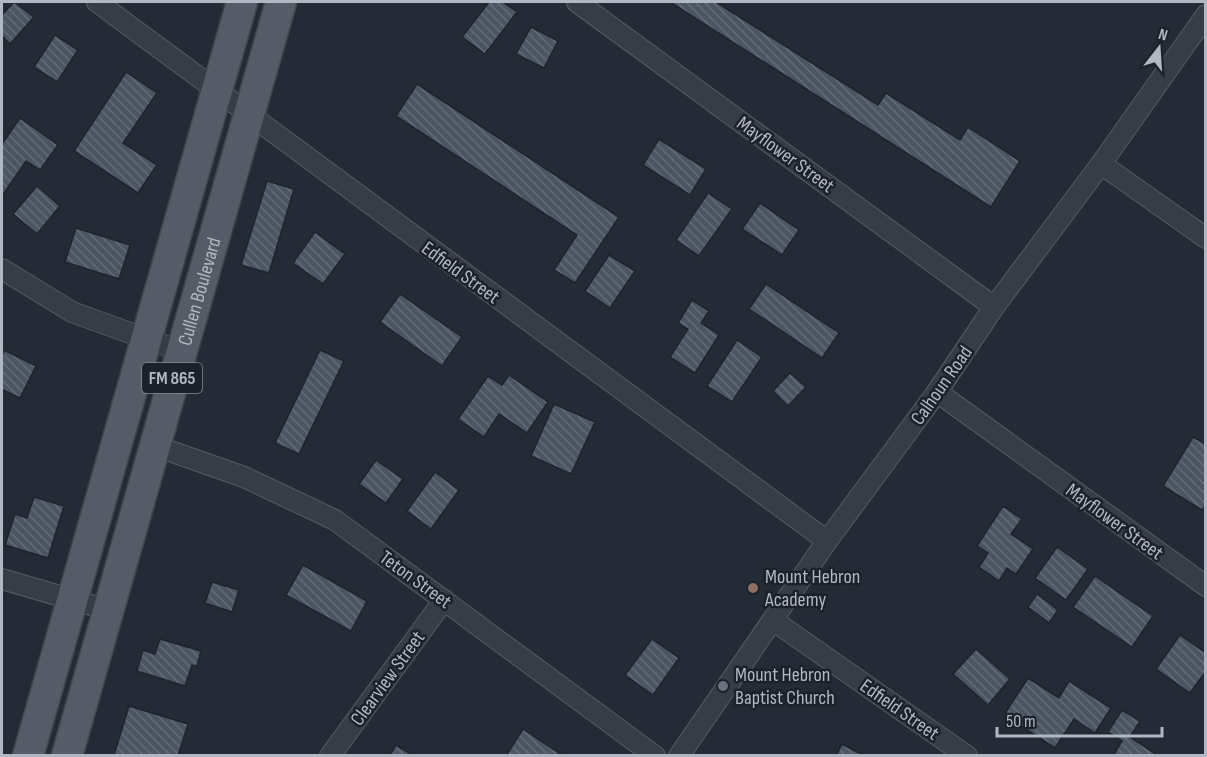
<svg xmlns="http://www.w3.org/2000/svg" width="1207" height="757" font-family="'Sofia Sans Condensed',sans-serif">
<defs>
<pattern id="building-back-hatch" width="6" height="6" patternUnits="userSpaceOnUse" patternTransform="scale(1.5)"><rect width="6" height="6" fill="#4c5562"/><path d="M-1 5l2 2M0 0l6 6M5-1l2 2" fill="none" stroke="#636b77"/></pattern>
</defs>
<rect width="100%" height="100%" fill="#242b36"/>
<g fill="url(#building-back-hatch)" stroke="#1e242e" stroke-width="1.5">
<path d="M 14,2 L 34,17 L 10,44 L 2,36 L 2,15 Z"/>
<path d="M 489,2 L 503,2 L 517,12 L 485,54 L 462,37 Z"/>
<path d="M 670,2 L 716,2 L 878,105 L 886,93 L 960,140 L 968,127 L 1020,161 L 991,207 Z"/>
<path d="M 531,27 L 558,41 L 544,68 L 516,54 Z"/>
<path d="M 55,35 L 78,50 L 57,82 L 34,67 Z"/>
<path d="M 126,72 L 157,93 L 123,143 L 157,165 L 138,193 L 74,151 Z"/>
<path d="M 417,84 L 619,217 L 575,283 L 554,270 L 577,235 L 396,116 Z"/>
<path d="M 20,118 L 58,145 L 40,170 L 26,161 L 2,196 L 2,144 Z"/>
<path d="M 659,139 L 706,169 L 690,195 L 643,165 Z"/>
<path d="M 267,181 L 294,189 L 269,273 L 241,265 Z"/>
<path d="M 37,186 L 60,206 L 37,234 L 13,214 Z"/>
<path d="M 708,193 L 732,209 L 699,256 L 676,240 Z"/>
<path d="M 760,203 L 799,230 L 782,255 L 742,229 Z"/>
<path d="M 76,228 L 130,245 L 119,279 L 65,262 Z"/>
<path d="M 315,232 L 345,254 L 323,284 L 293,263 Z"/>
<path d="M 609,255 L 635,271 L 610,308 L 585,291 Z"/>
<path d="M 766,284 L 839,333 L 822,358 L 749,309 Z"/>
<path d="M 400,294 L 462,337 L 442,366 L 380,322 Z"/>
<path d="M 692,300 L 709,311 L 701,323 L 719,335 L 695,373 L 670,357 L 688,329 L 678,323 Z"/>
<path d="M 737,340 L 762,357 L 732,402 L 707,386 Z"/>
<path d="M 4,350 L 36,366 L 20,398 L 3,390 L 2,392 L 2,356 Z"/>
<path d="M 320,350 L 344,361 L 299,454 L 275,443 Z"/>
<path d="M 790,373 L 806,387 L 788,406 L 773,391 Z"/>
<path d="M 509,375 L 548,402 L 527,433 L 499,414 L 484,437 L 458,419 L 488,376 L 502,385 Z"/>
<path d="M 554,404 L 595,422 L 571,474 L 531,456 Z"/>
<path d="M 1193,437 L 1206,444 L 1206,505 L 1202,510 L 1163,486 Z"/>
<path d="M 376,460 L 403,479 L 386,503 L 359,484 Z"/>
<path d="M 435,472 L 459,490 L 431,529 L 407,511 Z"/>
<path d="M 34,497 L 64,506 L 48,558 L 5,545 L 15,514 L 27,518 Z"/>
<path d="M 1003,506 L 1022,519 L 1011,534 L 1033,549 L 1016,574 L 1007,568 L 999,581 L 979,567 L 988,553 L 977,546 Z"/>
<path d="M 1057,547 L 1088,569 L 1066,600 L 1035,578 Z"/>
<path d="M 303,565 L 367,601 L 351,631 L 286,595 Z"/>
<path d="M 1095,576 L 1153,616 L 1132,647 L 1073,607 Z"/>
<path d="M 212,582 L 239,590 L 232,612 L 205,603 Z"/>
<path d="M 1037,594 L 1058,610 L 1049,623 L 1028,607 Z"/>
<path d="M 1180,635 L 1206,653 L 1206,671 L 1190,693 L 1156,669 Z"/>
<path d="M 160,639 L 201,651 L 197,666 L 192,665 L 185,686 L 137,671 L 143,650 L 155,654 Z"/>
<path d="M 652,639 L 679,658 L 653,695 L 625,675 Z"/>
<path d="M 976,649 L 1010,679 L 988,705 L 953,674 Z"/>
<path d="M 1028,678 L 1059,698 L 1069,681 L 1111,708 L 1095,733 L 1074,719 L 1055,748 L 1004,715 Z"/>
<path d="M 129,706 L 188,724 L 178,756 L 114,755 Z"/>
<path d="M 1122,710 L 1140,721 L 1130,737 L 1159,756 L 1113,756 L 1122,741 L 1108,732 Z"/>
<path d="M 523,729 L 563,756 L 506,756 Z"/>
<path d="M 842,744 L 865,756 L 836,756 Z"/>
<path d="M 396,745 L 414,756 L 390,756 Z"/>
</g>
<g fill="none" stroke-linecap="round" stroke-linejoin="round">
<g stroke="#555b65" stroke-width="22">
<g id="street">
<path d="M 97,2 L 827,541"/>
<path d="M 577,2 L 994,307"/>
<path d="M 1101,164 L 1206,238"/>
<path d="M 2,269 L 72,312 L 180,351"/>
<path d="M 937,392 L 1206,586"/>
<path d="M 153,445 L 244,477 L 335,520 L 655,756"/>
<path d="M 2,579 L 108,610"/>
<path d="M 774,621 L 967,756"/>
<path d="M 330,756 L 444,600"/>
<path d="M 679,756 L 827,541 L 937,392 L 994,307 L 1101,164 L 1206,15"/>
</g>
</g>
<g stroke="#404650" stroke-width="33">
<g id="primary">
<path d="M 28,756 L 242,2"/>
<path id="s1" d="M 67,756 L 281,2"/>
</g>
</g>
<use href="#street" stroke="#373d47" stroke-width="20"/>
<use href="#primary" stroke="#555c67" stroke-width="30"/>
</g>
<circle fill="#8d6e63" stroke="#1c222c" stroke-width="2" cx="753" cy="588" r="6"/>
<circle fill="#6b7280" stroke="#1c222c" stroke-width="2" cx="723" cy="686" r="6"/>
<g text-anchor="middle" stroke-width="5" stroke-linejoin="round" paint-order="stroke">
<rect fill="#1c222c" stroke="#858b96" stroke-width="1.5" x="142" y="363" width="60" height="30" rx="4.5"/>
<g font-size="18" font-weight="bold" fill="#b2b8c3">
<text x="172" y="384">FM 865</text>
</g>
<g font-size="20" fill="#b2b8c3" stroke="#1c222c">
<text transform="translate(786 154) rotate(36)" y="7">Mayflower Street</text>
<text transform="translate(461 272) rotate(36)" y="7">Edfield Street</text>
<text dy="7" stroke="none"><textPath href="#s1" startOffset="483">Cullen Boulevard</textPath></text>
<text transform="translate(941 385) rotate(-55)" y="7">Calhoun Road</text>
<text transform="translate(1115 521) rotate(36)" y="7">Mayflower Street</text>
<text transform="translate(416 579) rotate(36)" y="7">Teton Street</text>
<text transform="translate(387 678) rotate(-54)" y="7">Clearview Street</text>
<text transform="translate(900 709) rotate(35)" y="7">Edfield Street</text>
</g>
<g font-size="20" fill="#b2b8c3" stroke="#1c222c" text-anchor="start">
<text x="765" y="583">Mount Hebron<tspan x="765" dy="23">Academy</tspan></text>
<text x="735" y="681">Mount Hebron<tspan x="735" dy="23">Baptist Church</tspan></text>
</g>
</g>
<rect width="1207" height="757" fill="none" stroke="#b2b8c3" stroke-width="6"/>
<g transform="translate(1159 48) rotate(17)" stroke="#1c222c" stroke-width="4.5" paint-order="stroke">
<path d="M0-4.5L10 22L0 15L-10 22Z" fill="#b2b8c3"/>
<text y="-9" font-size="16" font-weight="bold" text-anchor="middle" fill="#b2b8c3">N</text>
</g>
<path d="M997 727v9h165v-9" fill="none" stroke="#b2b8c3" stroke-width="3"/>
<text x="1006" y="727" font-size="18" fill="#b2b8c3" stroke="#1c222c" stroke-width="4.5" paint-order="stroke">50 m</text>
</svg>
